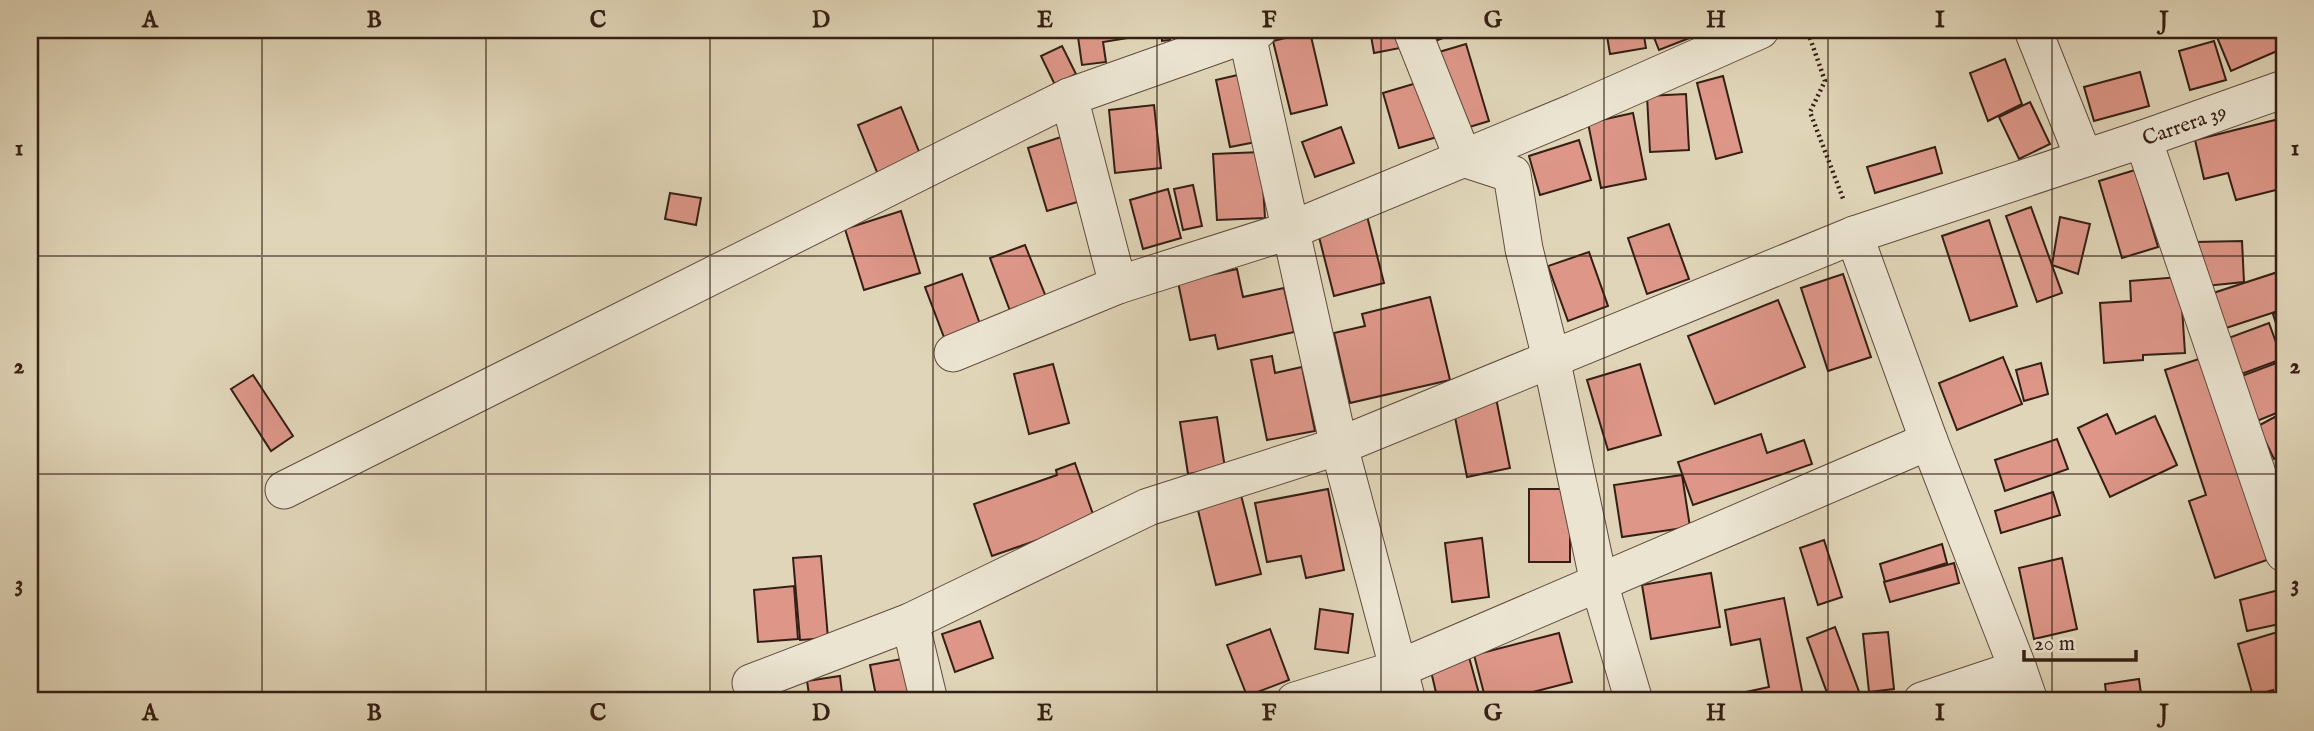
<svg xmlns="http://www.w3.org/2000/svg" width="2314" height="731" font-family="'IM FELL English',serif">
<rect width="100%" height="100%" fill="#e0d5b8"/>
<filter id="stains"><feTurbulence type="fractalNoise" baseFrequency=".00286" numOctaves="4"/><feColorMatrix values="0 0 0 0 .2 0 0 0 0 .09 0 0 0 0 .02 0 0 0 .5 -.17"/></filter>
<radialGradient id="worn" r=".72"><stop offset=".6" stop-color="#630" stop-opacity="0"/><stop offset="1" stop-color="#630" stop-opacity=".3"/></radialGradient>
<g fill="#dd9688" stroke="#351f14" stroke-width="2">
<path d="M 1077,30 L 1126,30 L 1128,38 L 1103,42 L 1106,62 L 1082,65 Z"/>
<path d="M 1161,30 L 1169,30 L 1170,40 L 1162,41 Z"/>
<path d="M 1370,30 L 1396,30 L 1400,48 L 1374,53 Z"/>
<path d="M 1416,30 L 1464,30 L 1422,46 Z"/>
<path d="M 1606,30 L 1643,30 L 1646,48 L 1610,54 Z"/>
<path d="M 1651,30 L 1710,30 L 1659,50 Z"/>
<path d="M 2214,30 L 2284,30 L 2284,48 L 2231,71 Z"/>
<path d="M 1310,32 L 1327,105 L 1291,114 L 1273,41 Z"/>
<path d="M 2214,41 L 2226,80 L 2190,90 L 2179,51 Z"/>
<path d="M 1466,44 L 1489,121 L 1463,129 L 1439,52 Z"/>
<path d="M 1062,46 L 1076,74 L 1055,85 L 1041,56 Z"/>
<path d="M 2005,59 L 2022,104 L 1988,121 L 1970,73 Z"/>
<path d="M 2140,72 L 2149,106 L 2094,121 L 2084,87 Z"/>
<path d="M 1242,74 L 1256,142 L 1230,147 L 1216,80 Z"/>
<path d="M 1723,76 L 1742,152 L 1716,159 L 1697,83 Z"/>
<path d="M 1420,82 L 1437,137 L 1399,148 L 1383,93 Z"/>
<path d="M 1686,94 L 1689,150 L 1650,152 L 1647,96 Z"/>
<path d="M 2030,102 L 2050,144 L 2019,159 L 1999,117 Z"/>
<path d="M 1154,105 L 1161,168 L 1115,173 L 1109,110 Z"/>
<path d="M 901,107 L 924,164 L 881,182 L 858,125 Z"/>
<path d="M 1633,113 L 1646,179 L 1601,188 L 1588,123 Z"/>
<path d="M 2279,119 L 2284,141 L 2284,188 L 2236,200 L 2228,173 L 2204,179 L 2195,140 Z"/>
<path d="M 1341,127 L 1354,163 L 1315,177 L 1302,142 Z"/>
<path d="M 1064,136 L 1084,200 L 1047,211 L 1028,148 Z"/>
<path d="M 1579,140 L 1591,180 L 1540,195 L 1529,156 Z"/>
<path d="M 1935,147 L 1942,173 L 1875,193 L 1867,167 Z"/>
<path d="M 1261,152 L 1265,218 L 1217,220 L 1213,154 Z"/>
<path d="M 2135,170 L 2158,247 L 2122,258 L 2099,181 Z"/>
<path d="M 1193,185 L 1202,226 L 1183,230 L 1174,189 Z"/>
<path d="M 1168,189 L 1181,238 L 1143,249 L 1130,200 Z"/>
<path d="M 670,193 L 701,198 L 696,225 L 665,219 Z"/>
<path d="M 2031,207 L 2062,293 L 2037,302 L 2006,216 Z"/>
<path d="M 901,211 L 920,273 L 864,290 L 845,229 Z"/>
<path d="M 1367,216 L 1384,283 L 1334,296 L 1317,229 Z"/>
<path d="M 2060,217 L 2090,224 L 2078,274 L 2052,265 Z"/>
<path d="M 1989,220 L 2017,306 L 1970,321 L 1942,236 Z"/>
<path d="M 1669,224 L 1689,279 L 1647,294 L 1628,238 Z"/>
<path d="M 2242,241 L 2244,282 L 2196,287 L 2195,242 Z"/>
<path d="M 1025,245 L 1048,302 L 1012,316 L 990,258 Z"/>
<path d="M 1589,252 L 1608,306 L 1568,321 L 1548,266 Z"/>
<path d="M 1237,269 L 1243,297 L 1284,288 L 1294,332 L 1218,349 L 1215,335 L 1190,340 L 1178,282 Z"/>
<path d="M 2284,270 L 2284,306 L 2278,308 L 2278,311 L 2214,332 L 2204,296 Z"/>
<path d="M 962,274 L 981,327 L 945,340 L 925,287 Z"/>
<path d="M 1843,274 L 1871,357 L 1828,371 L 1801,288 Z"/>
<path d="M 2180,277 L 2185,353 L 2143,355 L 2143,360 L 2104,363 L 2100,303 L 2131,301 L 2130,281 Z"/>
<path d="M 1430,297 L 1450,380 L 1350,403 L 1334,333 L 1365,326 L 1362,314 Z"/>
<path d="M 1778,300 L 1805,367 L 1715,404 L 1688,336 Z"/>
<path d="M 2284,310 L 2284,344 L 2283,345 L 2273,314 Z"/>
<path d="M 2269,323 L 2282,359 L 2236,376 L 2223,340 Z"/>
<path d="M 1272,356 L 1275,373 L 1302,367 L 1315,431 L 1267,440 L 1251,360 Z"/>
<path d="M 2003,357 L 2022,404 L 1957,430 L 1939,383 Z"/>
<path d="M 2202,358 L 2270,559 L 2215,578 L 2189,501 L 2206,495 L 2165,370 Z"/>
<path d="M 2279,362 L 2284,376 L 2284,410 L 2247,425 L 2231,380 Z"/>
<path d="M 2041,363 L 2048,394 L 2024,401 L 2016,370 Z"/>
<path d="M 1053,364 L 1069,423 L 1029,434 L 1014,374 Z"/>
<path d="M 1640,364 L 1661,435 L 1608,450 L 1587,380 Z"/>
<path d="M 253,375 L 293,436 L 271,451 L 231,389 Z"/>
<path d="M 1496,398 L 1510,468 L 1467,477 L 1453,407 Z"/>
<path d="M 2284,412 L 2284,454 L 2274,459 L 2258,426 Z"/>
<path d="M 2107,414 L 2116,434 L 2155,416 L 2177,465 L 2110,497 L 2078,428 Z"/>
<path d="M 1217,417 L 1225,468 L 1188,474 L 1180,422 Z"/>
<path d="M 1761,434 L 1767,453 L 1804,440 L 1812,464 L 1693,505 L 1678,462 Z"/>
<path d="M 2057,439 L 2068,469 L 2005,491 L 1995,460 Z"/>
<path d="M 1075,463 L 1095,520 L 992,556 L 974,504 L 1057,475 L 1056,470 Z"/>
<path d="M 1682,475 L 1690,527 L 1622,537 L 1614,485 Z"/>
<path d="M 1328,489 L 1344,570 L 1306,578 L 1301,556 L 1267,562 L 1255,503 Z"/>
<rect x="1529" y="489" width="41" height="73"/>
<path d="M 2053,492 L 2060,515 L 2001,533 L 1995,511 Z"/>
<path d="M 1241,495 L 1261,574 L 1216,585 L 1197,506 Z"/>
<path d="M 1482,538 L 1489,597 L 1452,602 L 1445,543 Z"/>
<path d="M 1824,540 L 1842,597 L 1818,605 L 1800,548 Z"/>
<path d="M 1942,544 L 1947,563 L 1885,582 L 1880,564 Z"/>
<path d="M 821,556 L 828,638 L 800,640 L 793,558 Z"/>
<path d="M 2062,558 L 2077,629 L 2034,639 L 2019,568 Z"/>
<path d="M 1954,563 L 1959,583 L 1890,602 L 1884,582 Z"/>
<path d="M 1711,573 L 1720,627 L 1651,639 L 1642,585 Z"/>
<path d="M 794,586 L 798,639 L 758,642 L 754,590 Z"/>
<path d="M 2279,590 L 2284,623 L 2247,631 L 2240,600 Z"/>
<path d="M 1784,598 L 1804,701 L 1704,701 L 1769,687 L 1760,639 L 1731,645 L 1725,610 Z"/>
<path d="M 1320,609 L 1353,614 L 1348,653 L 1315,649 Z"/>
<path d="M 980,621 L 993,658 L 955,672 L 942,634 Z"/>
<path d="M 1835,627 L 1861,697 L 1850,701 L 1830,701 L 1807,638 Z"/>
<path d="M 1270,629 L 1289,680 L 1247,696 L 1227,645 Z"/>
<path d="M 2284,630 L 2284,701 L 2276,701 L 2273,690 L 2253,696 L 2238,644 Z"/>
<path d="M 1888,632 L 1894,689 L 1869,692 L 1863,634 Z"/>
<path d="M 1559,633 L 1572,682 L 1497,701 L 1486,701 L 1474,655 Z"/>
<path d="M 1469,657 L 1481,701 L 1438,701 L 1430,667 Z"/>
<path d="M 907,658 L 915,701 L 877,701 L 870,665 Z"/>
<path d="M 840,676 L 843,701 L 810,701 L 807,681 Z"/>
<path d="M 2139,679 L 2142,701 L 2107,701 L 2105,684 Z"/>
</g>
<g fill="none" stroke-linecap="round" stroke-linejoin="round">
<g stroke="#604c3d" stroke-width="39">
<g id="minor">
<path d="M 1412,30 L 1463,158 L 1512,174 L 1524,249 L 1551,358 L 1599,583 L 1634,701"/>
<path d="M 2033,30 L 2084,158"/>
<path d="M 1247,35 L 1339,446 L 1407,701"/>
<path d="M 1069,97 L 1118,285"/>
<path d="M 2143,139 L 2284,553"/>
<path d="M 1854,235 L 1929,441 L 2018,669 L 2029,701"/>
<path d="M 953,353 L 1118,285 L 1291,230 L 1575,112 L 1760,30"/>
<path d="M 284,490 L 1069,97 L 1258,30"/>
<path d="M 910,622 L 929,701"/>
<path id="s1" d="M 751,683 L 910,622 L 1148,507 L 1339,446 L 1854,235 L 2143,139 L 2284,89"/>
<path d="M 1295,701 L 1398,669 L 1929,441"/>
<path d="M 1922,701 L 2018,669"/>
</g>
</g>
<path stroke="#351f14" stroke-width="4.5" stroke-dasharray="2 3.5" stroke-linecap="butt" d="M 1795,31 L 1810,38 L 1825,81 L 1810,112 L 1844,201"/>
<use href="#minor" stroke="#ebe4d1" stroke-width="37"/>
</g>
<path fill="none" stroke="#351f14" stroke-width="2" stroke-opacity="0.55" d="M 262,30 L 262,701M 486,30 L 486,701M 710,30 L 710,701M 933,30 L 933,701M 1157,30 L 1157,701M 1381,30 L 1381,701M 1604,30 L 1604,701M 1828,30 L 1828,701M 2052,30 L 2052,701M 30,256 L 2284,256M 30,474 L 2284,474"/>
<g text-anchor="middle" stroke-width="5" stroke-linejoin="round" paint-order="stroke">
<g font-size="21" fill="#351f14" stroke="#ebe4d1">
<text dy="7" stroke="none"><textPath href="#s1" startOffset="1540">Carrera 39</textPath></text>
</g>
</g>
<rect width="2314" height="731" fill="none" stroke="#e0d5b8" stroke-width="77"/>
<path d="M2024 650v10h112v-10" fill="none" stroke="#351f14" stroke-width="3.5"/>
<text x="2034" y="650" font-size="21" fill="#351f14" stroke="#ebe4d1" stroke-width="5" paint-order="stroke">20 m</text>
<rect x="38" y="38" width="2238" height="654" fill="none" stroke="#351f14" stroke-width="2.5"/>
<g font-size="23" text-anchor="middle" font-weight="bold" fill="#351f14">
<text x="150" y="27">A</text>
<text x="374" y="27">B</text>
<text x="598" y="27">C</text>
<text x="821" y="27">D</text>
<text x="1045" y="27">E</text>
<text x="1269" y="27">F</text>
<text x="1493" y="27">G</text>
<text x="1716" y="27">H</text>
<text x="1940" y="27">I</text>
<text x="2164" y="27">J</text>
<text x="19" y="155">1</text>
<text x="2295" y="155">1</text>
<text x="19" y="373">2</text>
<text x="2295" y="373">2</text>
<text x="19" y="591">3</text>
<text x="2295" y="591">3</text>
<text x="150" y="720">A</text>
<text x="374" y="720">B</text>
<text x="598" y="720">C</text>
<text x="821" y="720">D</text>
<text x="1045" y="720">E</text>
<text x="1269" y="720">F</text>
<text x="1493" y="720">G</text>
<text x="1716" y="720">H</text>
<text x="1940" y="720">I</text>
<text x="2164" y="720">J</text>
</g>
<rect width="100%" height="100%" filter="url(#stains)"/>
<rect width="100%" height="100%" fill="url(#worn)"/>
</svg>
